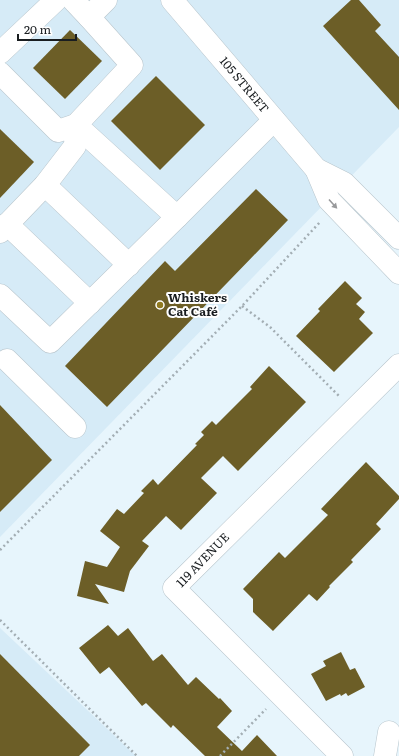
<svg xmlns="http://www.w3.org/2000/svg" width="399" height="756" font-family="Literata,serif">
<rect width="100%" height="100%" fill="#e7f5fc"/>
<g fill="#d6ebf7">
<path d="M 0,0 L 399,0 L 399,127 L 0,537 Z"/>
<path d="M 0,628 L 136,756 L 0,756 Z"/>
</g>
<g fill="#6c5e27">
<path d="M 351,0 L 359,0 L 381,25 L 375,31 L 399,57 L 399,110 L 323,26 Z"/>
<path d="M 70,30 L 102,61 L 65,99 L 33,68 Z"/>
<path d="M 156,76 L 205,125 L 160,170 L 111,121 Z"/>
<path d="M 0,129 L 34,162 L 0,198 Z"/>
<path d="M 256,189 L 288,220 L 107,407 L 65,366 L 165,261 L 175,271 Z"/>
<path d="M 345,281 L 362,298 L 356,304 L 365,312 L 359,319 L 373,333 L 334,372 L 296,336 L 320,311 L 318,309 Z"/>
<path d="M 269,366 L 306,402 L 238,471 L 223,456 L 201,478 L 217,493 L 181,530 L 166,516 L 142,541 L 149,546 L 130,571 L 124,592 L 95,584 L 109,604 L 77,596 L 85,561 L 107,567 L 120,547 L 100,531 L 117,509 L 124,514 L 144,493 L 141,491 L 153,479 L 158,485 L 197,445 L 195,444 L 204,435 L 201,432 L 212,421 L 216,425 L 252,389 L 250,387 Z"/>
<path d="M 0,405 L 52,460 L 0,512 Z"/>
<path d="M 366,462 L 399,496 L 399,499 L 376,524 L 381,529 L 351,560 L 353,562 L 329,586 L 330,587 L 317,601 L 309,594 L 273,631 L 253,612 L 253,599 L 243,589 L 279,552 L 285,558 L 328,515 L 321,509 Z"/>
<path d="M 108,625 L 118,636 L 128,628 L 153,661 L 162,654 L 188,685 L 196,677 L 219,699 L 220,698 L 232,711 L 217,727 L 242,751 L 257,735 L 277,756 L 205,756 L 173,725 L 171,728 L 146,703 L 142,706 L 109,667 L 100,674 L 79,648 Z"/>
<path d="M 341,652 L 350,670 L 355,668 L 365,687 L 348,696 L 346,693 L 341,696 L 340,694 L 326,701 L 311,674 L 326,666 L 323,661 Z"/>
<path d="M 0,654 L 90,745 L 79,756 L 0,756 Z"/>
</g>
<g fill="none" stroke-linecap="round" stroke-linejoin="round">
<g stroke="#b9c6cd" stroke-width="23">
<g id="minor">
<path d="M 73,0 L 89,17"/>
<path d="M 106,0 L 89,17 L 132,65 L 76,125 L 177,217 L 274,120"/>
<path d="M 172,0 L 316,169 L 329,200 L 399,273"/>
<path d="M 0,53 L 56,0"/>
<path d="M 0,73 L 58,131 L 76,125 L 75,146 L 45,185 L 0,232"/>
<path d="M 316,169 L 344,183 L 399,238"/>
<path d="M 45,185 L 129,265"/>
<path d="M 7,224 L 90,303"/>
<path d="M 0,295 L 50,342 L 177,217"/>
<path d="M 7,360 L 75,427"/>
<path d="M 342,756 L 174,588 L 399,365"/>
<path d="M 385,756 L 389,732"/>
</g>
</g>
<g stroke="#a3aeb4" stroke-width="2.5" stroke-dasharray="2 3" stroke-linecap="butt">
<path d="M 242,306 L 270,327 L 339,396"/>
<path d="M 0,550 L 242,306 L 321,221"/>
<path d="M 0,620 L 137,756"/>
<path d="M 220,756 L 266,709"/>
</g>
<use href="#minor" stroke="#fff" stroke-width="22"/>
</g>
<defs><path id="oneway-solid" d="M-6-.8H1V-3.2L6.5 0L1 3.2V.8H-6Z"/></defs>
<use fill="#98999b" href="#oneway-solid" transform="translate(333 204) rotate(48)"/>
<circle fill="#8f791f" stroke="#fff" stroke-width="1.5" cx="160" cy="305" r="4"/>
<g text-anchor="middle" stroke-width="4" stroke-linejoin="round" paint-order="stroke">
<g font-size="12" fill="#191d20" stroke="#fff">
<text transform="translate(244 85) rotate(50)" y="4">105 STREET</text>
<text transform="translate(203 560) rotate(-46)" y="4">119 AVENUE</text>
</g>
<g font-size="12" font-weight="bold" fill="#191d20" stroke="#fff" text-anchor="start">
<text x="168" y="302">Whiskers<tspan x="168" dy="14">Cat Café</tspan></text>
</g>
</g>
<path d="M18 34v6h58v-6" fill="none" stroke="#191d20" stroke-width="2"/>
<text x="24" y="34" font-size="12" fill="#191d20" stroke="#ffffff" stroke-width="3" paint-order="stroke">20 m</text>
</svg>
